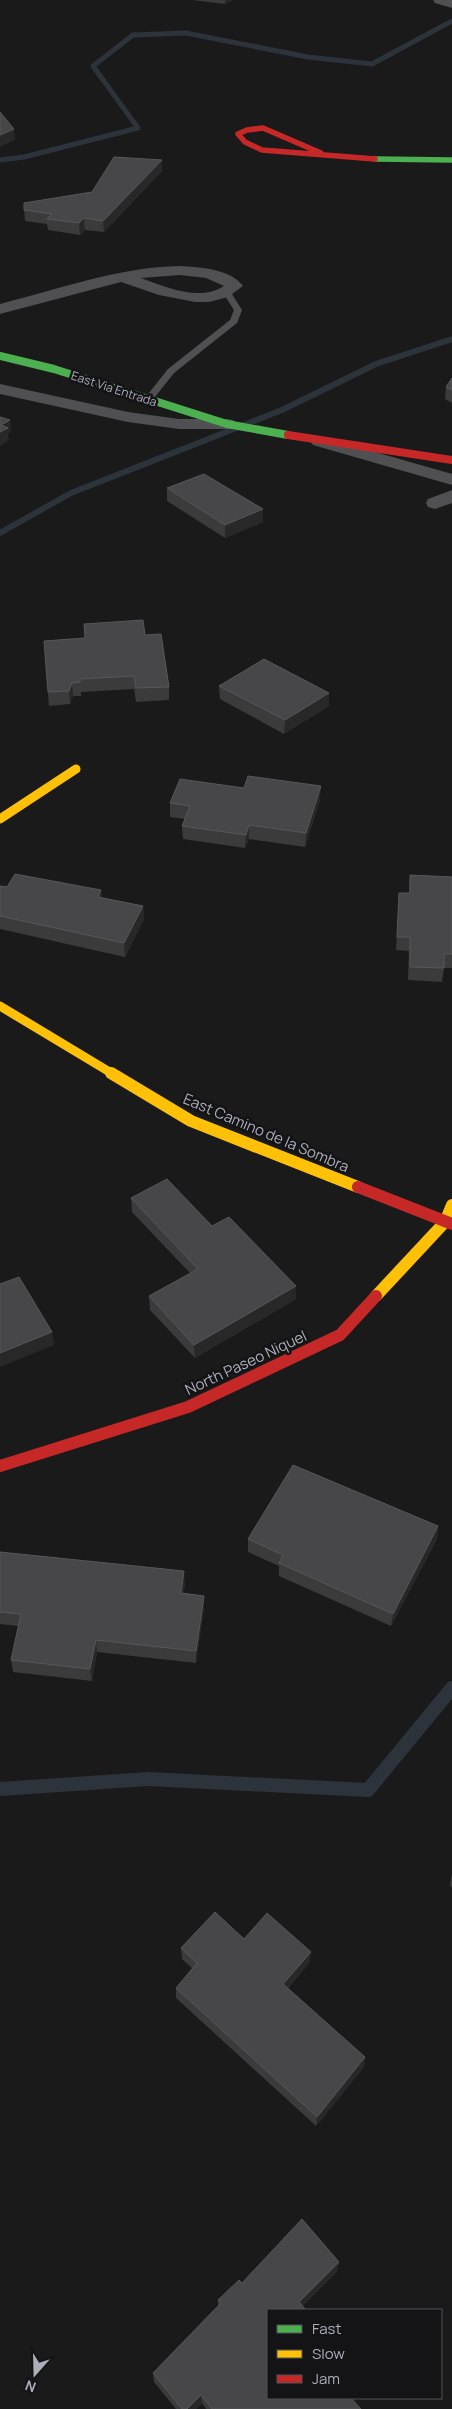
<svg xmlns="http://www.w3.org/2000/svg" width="452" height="2409" font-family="Manrope,sans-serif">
<rect width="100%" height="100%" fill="#1a1a1a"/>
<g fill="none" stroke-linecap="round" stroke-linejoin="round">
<path stroke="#2d333b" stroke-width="5" d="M 0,160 L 24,157 L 138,128 L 93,66 L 133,35 L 186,33 L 308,57 L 372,64 L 452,21"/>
<path stroke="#2d333b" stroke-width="6" d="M 0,533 L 71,493 L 282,410 L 376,364 L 452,339"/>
<path stroke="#2d333b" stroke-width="14" d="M 0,1789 L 148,1779 L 368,1790 L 452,1688"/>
<path fill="#505053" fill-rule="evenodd" d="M 224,291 L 230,291 L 242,310 L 237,323 L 174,373 L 151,402 L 145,402 L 145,398 L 168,369 L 230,320 L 234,310 L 223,293 Z"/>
<g fill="#505053" fill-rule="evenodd">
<path d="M 433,0 L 452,0 L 452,8 L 435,3 Z"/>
<path d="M 180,266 C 199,267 231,269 243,286 L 228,297 L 209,302 L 195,302 L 159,295 L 121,282 L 0,314 L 0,304 C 59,289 119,267 180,266 ZM 180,275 L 206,278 L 224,286 C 199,302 166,287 141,278 Z"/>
<path d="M 0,384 L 128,412 L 179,419 L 227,419 L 233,420 L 236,424 L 233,428 L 227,429 L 179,429 L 128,422 L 0,394 Z"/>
<path d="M 319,436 L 452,474 L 452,485 L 313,445 L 310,441 L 313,437 Z"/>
<path d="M 452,490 L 452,503 L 435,509 L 428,507 L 426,503 L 428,499 Z"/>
</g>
<path stroke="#4caf50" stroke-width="5.5" d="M 375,159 L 452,160"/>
<path stroke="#4caf50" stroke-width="8" d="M 0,356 L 54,369 L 227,424 L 288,435"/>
<g stroke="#ffc107" stroke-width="9">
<path d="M 0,819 L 76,769"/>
<path d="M 0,1006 L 113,1074"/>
</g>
<g stroke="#ffc107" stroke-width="12">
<path d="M 111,1073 L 191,1121 L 358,1187"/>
<path d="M 376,1296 L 445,1222 L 452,1205"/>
</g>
<path stroke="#c62828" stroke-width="5.5" d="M 321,153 L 263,128 L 247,130 L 238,134 L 245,142 L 262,150 L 375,159"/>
<path stroke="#c62828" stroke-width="8" d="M 288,435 L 452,460"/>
<g stroke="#c62828" stroke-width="12">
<path d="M 358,1187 L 452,1224"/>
<path d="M 0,1466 L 188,1407 L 340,1335 L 376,1296"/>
</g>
</g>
<g fill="#3b3b3c">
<path d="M 192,0 L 232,0 L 225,4 Z"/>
<path d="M 162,160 L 162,171 L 104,232 L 85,230 L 80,235 L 48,230 L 47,224 L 25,221 L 24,210 L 92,192 Z"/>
<path d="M 452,378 L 452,403 L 445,399 L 446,387 Z"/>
<path d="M 167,488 L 263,509 L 263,522 L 225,538 L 167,501 Z"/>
<path d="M 84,624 L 145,635 L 169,687 L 169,700 L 136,702 L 134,689 L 81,692 L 81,696 L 73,696 L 70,704 L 49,706 L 44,641 L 85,638 Z"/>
<path d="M 219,686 L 329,706 L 284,734 L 220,699 Z"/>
<path d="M 320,800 L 305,847 L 249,839 L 245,848 L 183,839 L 182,826 L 185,819 L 170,817 L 170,803 Z"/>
<path d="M 410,875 L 452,877 L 452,968 L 444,968 L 442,982 L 408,980 L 409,951 L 396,950 L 399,893 L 409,893 Z"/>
<path d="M 0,886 L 7,887 L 101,890 L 102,898 L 143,906 L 144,919 L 125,957 L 0,929 Z"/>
<path d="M 131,1198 L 212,1226 L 296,1286 L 296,1299 L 195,1358 L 150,1310 L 149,1296 L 190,1273 L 132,1212 Z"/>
<path d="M 438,1526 L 437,1539 L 391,1626 L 279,1576 L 279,1566 L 248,1552 L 248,1539 Z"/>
<path d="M 0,1552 L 185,1584 L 183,1593 L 204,1596 L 204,1608 L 196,1663 L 97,1652 L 92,1681 L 13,1672 L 11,1660 L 18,1626 L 0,1624 Z"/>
<path d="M 452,1874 L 452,1888 L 450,1885 Z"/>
<path d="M 244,1939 L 310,1962 L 288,1988 L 365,2057 L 364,2067 L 316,2126 L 176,1998 L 176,1988 L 193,1969 L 182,1959 L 181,1948 Z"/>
<path d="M 337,2272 L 268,2310 L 361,2409 L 206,2409 L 202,2403 L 196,2409 L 176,2409 L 154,2382 L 153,2373 L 218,2306 L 218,2300 L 242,2283 Z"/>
</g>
<g fill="#282828">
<path d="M 225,0 L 232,0 L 225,4 Z"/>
<path d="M 14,129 L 15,140 L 0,147 L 0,135 Z"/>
<path d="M 162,160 L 162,171 L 104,232 L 103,221 Z"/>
<path d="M 84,218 L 85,230 L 80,235 L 79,223 Z"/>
<path d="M 10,420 L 11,432 L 8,434 L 9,440 L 0,446 L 0,432 L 1,425 Z"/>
<path d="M 263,509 L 263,522 L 225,538 L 225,525 Z"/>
<path d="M 72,683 L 73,696 L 70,704 L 69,691 Z"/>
<path d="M 329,693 L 329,706 L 284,734 L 285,720 Z"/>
<path d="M 321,786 L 320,800 L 305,847 L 306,833 Z"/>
<path d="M 249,825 L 249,839 L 245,848 L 246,835 Z"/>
<path d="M 101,890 L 102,904 L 98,897 Z"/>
<path d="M 143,906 L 144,919 L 125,957 L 124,943 Z"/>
<path d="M 296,1286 L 296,1299 L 195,1358 L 194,1345 Z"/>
<path d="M 52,1332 L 54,1345 L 0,1367 L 0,1353 Z"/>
<path d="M 438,1526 L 437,1539 L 391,1626 L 393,1614 Z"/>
<path d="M 184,1571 L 185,1584 L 181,1605 L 181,1593 Z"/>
<path d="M 204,1596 L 204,1608 L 196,1663 L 196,1651 Z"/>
<path d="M 96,1640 L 97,1652 L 92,1681 L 90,1669 Z"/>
<path d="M 311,1952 L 310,1962 L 282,1994 L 283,1984 Z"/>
<path d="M 365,2057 L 364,2067 L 316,2126 L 317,2117 Z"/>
<path d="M 339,2262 L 337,2272 L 299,2310 L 299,2302 Z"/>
<path d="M 201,2395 L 202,2403 L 196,2409 L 187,2409 Z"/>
</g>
<g fill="#474749" stroke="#57575b">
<path d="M 0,112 L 14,129 L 0,135 Z"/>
<path d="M 114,157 L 162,160 L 103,221 L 84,218 L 79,223 L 47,219 L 52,214 L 24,210 L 24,203 L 92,192 Z"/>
<path d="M 452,378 L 452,390 L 446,387 Z"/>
<path d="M 0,417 L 10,420 L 1,425 L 8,428 L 0,432 Z"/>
<path d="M 204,474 L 263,509 L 225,525 L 167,488 Z"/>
<path d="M 143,620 L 145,635 L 161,634 L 169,687 L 136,688 L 134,676 L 80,679 L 80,682 L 72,683 L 69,691 L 48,692 L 44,641 L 85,638 L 84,624 Z"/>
<path d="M 264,659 L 329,693 L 285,720 L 219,686 Z"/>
<path d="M 248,776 L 321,786 L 306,833 L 249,825 L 246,835 L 182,826 L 190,806 L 170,803 L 180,779 L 244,788 Z"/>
<path d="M 15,874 L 101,890 L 98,897 L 143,906 L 124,943 L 0,916 L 0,886 L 7,887 Z"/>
<path d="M 410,875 L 452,877 L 452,954 L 444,954 L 444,968 L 410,967 L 410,937 L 397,937 L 399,893 L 410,893 Z"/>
<path d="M 167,1179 L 212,1226 L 229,1217 L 296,1286 L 194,1345 L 149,1296 L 198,1269 L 131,1198 Z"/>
<path d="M 19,1277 L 52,1332 L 0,1353 L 0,1284 Z"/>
<path d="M 293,1465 L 438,1526 L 393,1614 L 279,1563 L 283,1555 L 248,1539 Z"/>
<path d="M 0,1552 L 184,1571 L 181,1593 L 204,1596 L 196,1651 L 96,1640 L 90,1669 L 11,1660 L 21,1614 L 0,1612 Z"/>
<path d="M 215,1912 L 244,1939 L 267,1913 L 311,1952 L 283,1984 L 365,2057 L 317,2117 L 176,1988 L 197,1963 L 181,1948 Z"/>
<path d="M 302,2219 L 339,2262 L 299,2302 L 306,2310 L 268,2310 L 268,2398 L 351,2398 L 361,2409 L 212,2409 L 201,2395 L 187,2409 L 182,2409 L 153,2373 L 221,2303 L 218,2300 L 239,2280 L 242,2283 Z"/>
</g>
<g text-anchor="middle" stroke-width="5" stroke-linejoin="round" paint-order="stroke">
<g font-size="12" fill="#acaeba" stroke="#141416">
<text transform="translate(114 389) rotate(18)" y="4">East Via Entrada</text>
</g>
<g font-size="15" fill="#acaeba" stroke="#141416">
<text transform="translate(266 1133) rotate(23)" y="5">East Camino de la Sombra</text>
<text transform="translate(246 1363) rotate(-25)" y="5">North Paseo Niquel</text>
</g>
</g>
<rect x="267" y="2309" width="175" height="90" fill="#141416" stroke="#515258"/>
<rect x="277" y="2325" width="25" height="8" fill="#4caf50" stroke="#515258"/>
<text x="312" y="2334" font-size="15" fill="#acaeba">Fast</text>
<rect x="277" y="2350" width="25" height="8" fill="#ffc107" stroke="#515258"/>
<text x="312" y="2359" font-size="15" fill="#acaeba">Slow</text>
<rect x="277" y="2375" width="25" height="8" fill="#c62828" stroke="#515258"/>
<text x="312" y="2384" font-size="15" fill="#acaeba">Jam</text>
<g transform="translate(35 2374) rotate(200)" stroke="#141416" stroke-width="4" paint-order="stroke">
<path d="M0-4L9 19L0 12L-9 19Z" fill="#acaeba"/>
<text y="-8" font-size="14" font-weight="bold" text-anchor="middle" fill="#acaeba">N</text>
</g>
</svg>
